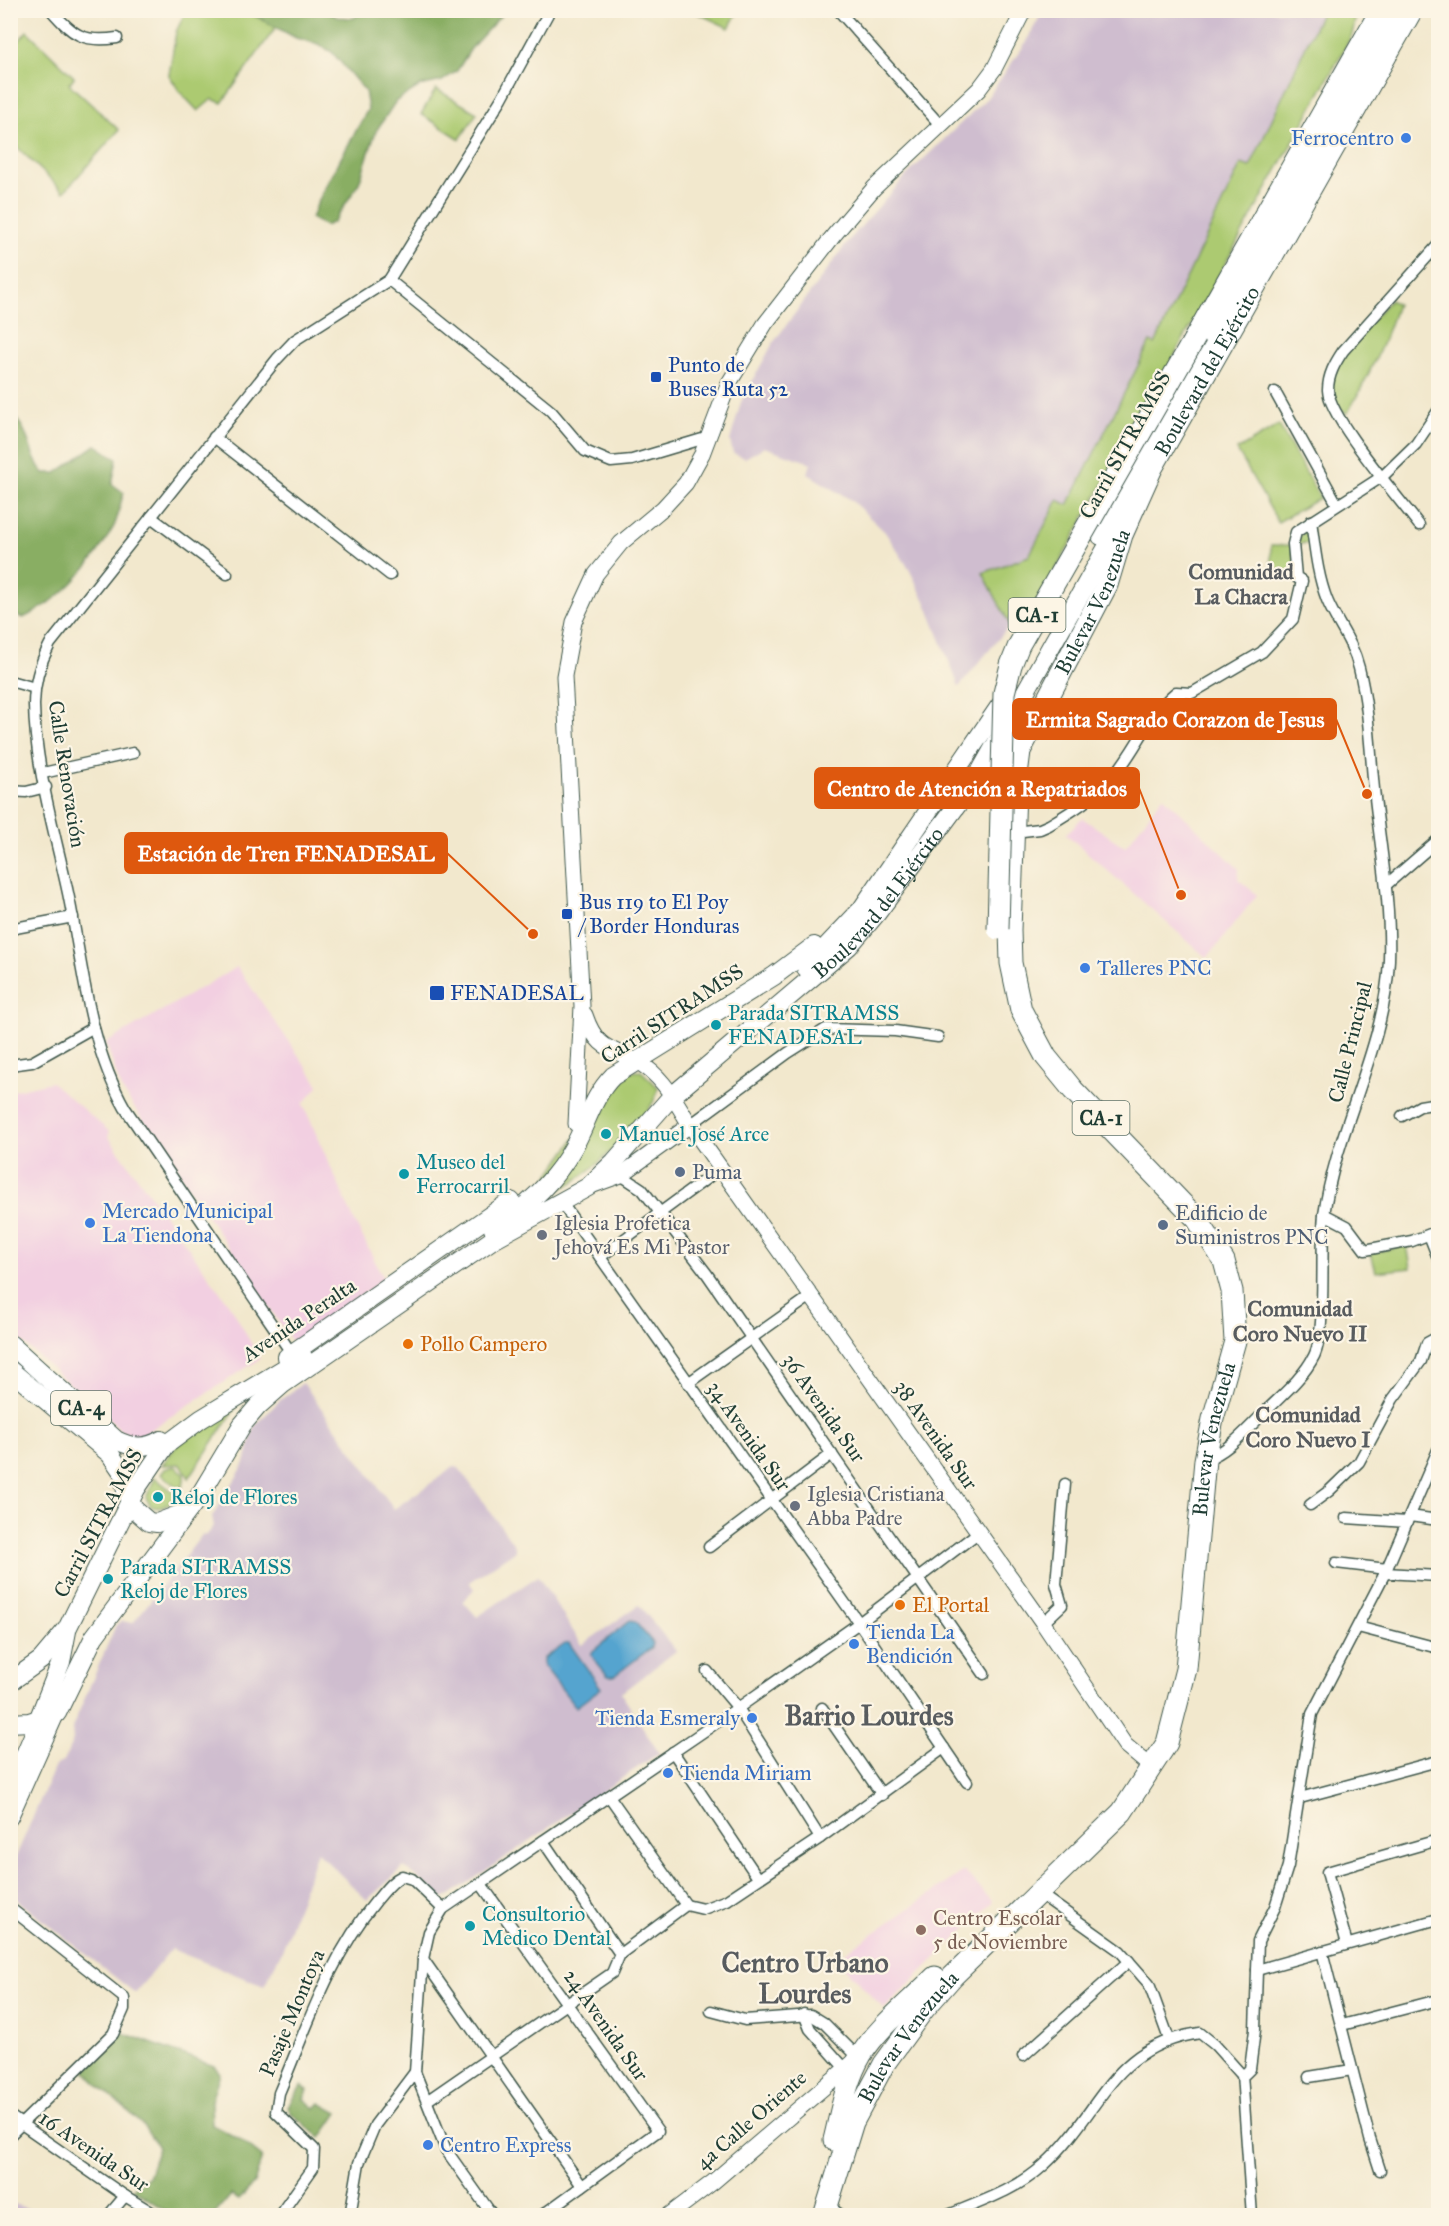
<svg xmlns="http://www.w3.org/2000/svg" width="1449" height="2226" font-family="'IM FELL Great Primer',serif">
<rect width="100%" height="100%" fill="#fcf5e5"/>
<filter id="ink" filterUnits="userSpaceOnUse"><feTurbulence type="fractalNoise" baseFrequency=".0167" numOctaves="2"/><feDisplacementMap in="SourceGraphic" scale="12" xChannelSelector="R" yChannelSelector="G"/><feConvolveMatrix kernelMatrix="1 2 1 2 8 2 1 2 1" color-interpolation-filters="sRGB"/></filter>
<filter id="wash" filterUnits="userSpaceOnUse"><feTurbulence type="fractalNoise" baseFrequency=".008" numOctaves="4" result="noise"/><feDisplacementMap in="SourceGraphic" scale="24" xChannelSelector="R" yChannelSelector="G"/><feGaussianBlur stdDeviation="1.35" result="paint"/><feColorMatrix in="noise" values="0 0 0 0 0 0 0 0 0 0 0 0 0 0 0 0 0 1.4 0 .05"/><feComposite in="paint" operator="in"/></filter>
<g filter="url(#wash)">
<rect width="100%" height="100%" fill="#f2e8cd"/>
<g fill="#f2cfe1">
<path d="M 1163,796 L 1239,869 L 1238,879 L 1257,895 L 1207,958 L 1066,834 L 1082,818 L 1125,847 Z"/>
<path d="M 237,967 L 319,1085 L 303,1104 L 355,1222 L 384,1279 L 294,1344 L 121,1088 L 106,1043 Z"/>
<path d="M 51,1082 L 110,1132 L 108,1136 L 233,1310 L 260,1359 L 139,1437 L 130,1436 L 122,1431 L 11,1332 L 11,1091 Z"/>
<path d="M 964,1871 L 993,1902 L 884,2009 L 836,1959 Z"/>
</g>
<g fill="#cfbdcf">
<path d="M 1043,11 L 1322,11 L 1250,168 L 1241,165 L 1155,344 L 1150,343 L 1068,505 L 1058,500 L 1029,556 L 983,573 L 1010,625 L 959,687 L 926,603 L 908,567 L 885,532 L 851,500 L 808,474 L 811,463 L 764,447 L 745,458 L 733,453 L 730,441 L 741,402 L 773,343 L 850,239 L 906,176 L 987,98 L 1023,47 Z"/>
<path d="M 303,1383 L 394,1509 L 454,1467 L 459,1468 L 515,1546 L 515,1551 L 469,1582 L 474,1589 L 463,1601 L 477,1617 L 538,1576 L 582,1645 L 639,1605 L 676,1651 L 621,1693 L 659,1753 L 444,1899 L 404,1867 L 367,1900 L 317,1852 L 282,1951 L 264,1986 L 171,1949 L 135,1993 L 11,1895 L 11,1868 L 55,1766 L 64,1761 L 73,1740 L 72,1728 L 116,1625 L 122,1621 L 133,1623 L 202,1535 L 206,1536 L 214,1526 L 212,1517 L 245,1463 L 254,1427 L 279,1401 Z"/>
<path d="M 10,2203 L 11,2203 L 47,2215 L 11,2215 Z"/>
</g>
<g fill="#acca71" stroke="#668452" stroke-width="1.5">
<path d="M 186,11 L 247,11 L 276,27 L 222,103 L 212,99 L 198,111 L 180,92 L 169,75 L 176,32 Z"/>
<path d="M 693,11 L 738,11 L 729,28 Z"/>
<path d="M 1322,11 L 1357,11 L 1352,35 L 1029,618 L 1010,625 L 983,573 L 1029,556 L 1058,500 L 1068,505 L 1150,342 L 1155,344 L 1241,164 L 1250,167 Z"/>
<path d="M 27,31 L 74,77 L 69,84 L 119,130 L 64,192 L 16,146 L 11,151 L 11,50 Z"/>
<path d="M 436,89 L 477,113 L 460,139 L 421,114 Z"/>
<path d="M 1390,300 L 1397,304 C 1385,343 1367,379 1347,414 C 1337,406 1328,397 1329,383 C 1330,359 1374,319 1390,300 Z"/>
<path d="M 1279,425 L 1320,498 L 1278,522 L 1237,450 Z"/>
<path d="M 1311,521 L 1313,542 L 1293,545 L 1296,577 L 1281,578 L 1271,574 L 1271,545 L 1293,545 Z"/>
<path d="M 641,1071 L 658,1087 C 657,1101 646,1113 637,1123 C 599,1167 579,1182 527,1207 L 591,1115 L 627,1072 Z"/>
<path d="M 1407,1245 L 1411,1268 L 1376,1272 L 1371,1253 Z"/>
<path d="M 237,1406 L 189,1478 L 181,1464 L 162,1465 L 183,1437 Z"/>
<path d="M 175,1466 L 184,1473 L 184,1482 L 181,1489 L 161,1474 L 165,1469 Z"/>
<path d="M 155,1478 L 177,1495 C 171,1504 161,1511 151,1506 L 146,1498 Z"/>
</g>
<g fill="#89ae63" stroke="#54764c" stroke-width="1.5">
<path d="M 363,10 L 505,11 L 472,47 L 457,71 L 442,81 L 420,86 L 396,101 L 376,131 L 359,183 L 334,222 L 325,226 L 311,218 L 325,187 L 368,109 L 365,91 L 332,52 L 318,44 L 296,38 L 246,11 L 329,11 L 337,17 L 354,18 Z"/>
<path d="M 11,414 C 32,431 28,457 44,473 L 56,473 L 96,445 L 117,459 L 112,484 L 124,493 C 119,504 119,518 113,528 C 91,567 63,600 23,618 L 11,614 L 11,560 L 18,545 L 18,513 L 11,498 Z"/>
<path d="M 123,2033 L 214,2066 L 220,2073 L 211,2101 L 212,2125 L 239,2139 L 262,2157 L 254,2183 L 239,2200 L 231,2195 L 214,2215 L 172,2215 L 133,2189 L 148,2177 L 158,2148 C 142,2114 107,2099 85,2071 Z"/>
<path d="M 301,2086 L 308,2090 L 304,2099 L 315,2108 L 320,2103 L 338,2113 L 321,2138 L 292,2114 L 288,2106 Z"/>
</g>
<g fill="#55a4cf" stroke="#3a7082" stroke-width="1.5">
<path d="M 629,1621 L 635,1622 L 653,1643 L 652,1647 L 614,1676 L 608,1676 L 591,1655 L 593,1651 Z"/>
<path d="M 565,1643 L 569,1643 L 601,1688 L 576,1707 L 543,1665 L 543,1659 Z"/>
</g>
</g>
<g filter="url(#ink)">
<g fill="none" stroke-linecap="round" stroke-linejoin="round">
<g stroke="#3f574b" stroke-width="13">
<g id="street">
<path d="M 51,10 C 73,35 83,43 117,38"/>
<path d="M 838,10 L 941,126"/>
<path d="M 389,280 L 551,411 L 585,451 L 611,462 L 632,460 L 709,437"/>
<path d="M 1275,392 L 1337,504"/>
<path d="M 214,437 L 390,575"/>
<path d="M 151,517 L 227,574"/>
<path d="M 1419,525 C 1399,498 1329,418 1328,390 C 1328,375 1335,363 1343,351 L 1438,245"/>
<path d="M 10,681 L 35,688"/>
<path d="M 43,773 L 133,753"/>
<path d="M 10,791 L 26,792 L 46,787"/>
<path d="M 1014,832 L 1040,829 L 1049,825 C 1071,812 1095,797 1112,778 C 1136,751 1148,715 1176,692 L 1192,693 L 1262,652 L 1293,619 L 1302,581 L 1296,577 L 1293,544 L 1296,532 L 1383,476 L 1416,444 L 1438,411"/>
<path d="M 1386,885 L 1438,840"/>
<path d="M 10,929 L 73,917"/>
<path d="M 10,1065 L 32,1062 L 94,1027"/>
<path d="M 1402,1116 L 1420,1106 L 1438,1103"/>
<path d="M 690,1125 L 788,1053 L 826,1029 L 895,1031 L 938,1037"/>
<path d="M 621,1175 L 642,1189 L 707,1274 L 984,1674"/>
<path d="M 561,1202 L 859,1623 L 967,1782"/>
<path d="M 1324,1214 L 1347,1226 L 1365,1250 L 1412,1241 L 1438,1231"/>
<path d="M 1429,1235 L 1438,1258"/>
<path d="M 600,1257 L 721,1168"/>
<path d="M 292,1354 L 125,1108 C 88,1043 83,965 68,893 C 55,833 35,766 34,705 C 34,683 40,663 50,644 L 277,359 L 295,340 L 389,280 L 502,98 L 550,10"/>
<path d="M 688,1383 L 811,1296"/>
<path d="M 1205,1460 C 1229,1451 1246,1430 1264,1413 C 1281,1396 1303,1378 1314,1356 C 1327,1330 1320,1249 1324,1215 C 1336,1128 1385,1049 1389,960 C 1391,902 1380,846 1374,789 C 1370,749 1369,708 1359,668 C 1352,640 1337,624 1327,600 C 1317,574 1315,548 1311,521"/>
<path d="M 1310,1505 L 1329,1491 L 1359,1462 L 1393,1399 L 1421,1361 L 1427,1343 L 1438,1337"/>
<path d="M 1410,1516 L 1438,1520"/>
<path d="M 1346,1518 L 1407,1522"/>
<path d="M 709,1547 L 832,1454"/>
<path d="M 1336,1563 L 1387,1569"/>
<path d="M 1385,1573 L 1438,1576"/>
<path d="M 1043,1623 L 1062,1605 L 1056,1584 L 1065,1484"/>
<path d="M 1358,1627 L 1438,1648"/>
<path d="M 707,1671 L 738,1708 L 820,1838"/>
<path d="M 822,1708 L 882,1795"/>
<path d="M 673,1752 L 758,1878"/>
<path d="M 609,1796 L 686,1905"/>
<path d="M 1300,1798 L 1438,1761"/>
<path d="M 543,1841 L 620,1954"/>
<path d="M 481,1884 L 658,2131 L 541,2216"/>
<path d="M 1040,1894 L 1120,1951 L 1149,1984 L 1169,2039"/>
<path d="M 10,1908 L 124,1998 L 124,2009 L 113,2034 L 10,2135"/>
<path d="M 1347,1944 L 1327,1872 L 1438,1840"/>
<path d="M 1322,1951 L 1370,2139 L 1380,2170"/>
<path d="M 423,1959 L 582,2186"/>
<path d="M 1257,1970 L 1438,1919"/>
<path d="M 711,2011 L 745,2020 L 811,2015 L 824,2023 L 852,2051 L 861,2056"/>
<path d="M 804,2014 L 810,2029 L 849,2073"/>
<path d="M 1342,2025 L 1438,2000"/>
<path d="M 1023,2056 L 1129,1961"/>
<path d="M 1242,2074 L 1252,2216"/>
<path d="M 1309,2077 L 1352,2070"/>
<path d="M 428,2100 L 612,1973 L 620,1954 L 686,1905 L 703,1909 L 727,1900 L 820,1838 L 944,1748"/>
<path d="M 10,2116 L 125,2196 L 158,2216"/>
<path d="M 827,2205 L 842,2216"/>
<path d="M 108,2216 L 125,2196"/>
<path d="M 279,2216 L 313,2168 L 314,2149 L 276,2112 L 279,2093 C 307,2027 330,1956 376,1901 C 384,1892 391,1881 402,1876 L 412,1879 L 443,1909"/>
<path d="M 350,2216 L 359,2163 L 375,2125 L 415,2072"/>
<path d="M 493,2216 L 446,2150 L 415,2072 L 423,1959 L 429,1932 L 443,1909 L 738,1708 L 859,1623 L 979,1532"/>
<path d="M 946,2216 C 980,2202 1017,2190 1044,2165 C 1102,2113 1109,2046 1200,2033 L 1215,2045 L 1240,2073 L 1245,2074 L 1250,2069 L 1255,2030 L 1258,1941 L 1275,1907 L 1288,1866 L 1312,1714 L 1385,1573 L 1438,1450"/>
</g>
</g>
<g stroke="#3f574b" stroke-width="17">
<g id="secondary">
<path d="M 585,1015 C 599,1057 618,1046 647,1068 C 666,1082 678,1105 690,1125 L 1043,1623 L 1125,1745 L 1150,1766"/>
<path d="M 576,1124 L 582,1006 L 564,676 L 574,622 L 596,574 L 621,543 L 663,508 L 686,483 L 702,454 L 729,383 L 765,324 L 834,235 L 874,188 L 979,89 L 994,69 L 1024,10"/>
<path d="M 588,1187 L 621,1175 L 690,1125"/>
<path d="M 10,1786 L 38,1720"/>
<path d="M 10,1818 L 57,1713"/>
<path d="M 668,2216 L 713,2182 L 857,2059"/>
</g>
</g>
<g stroke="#3f574b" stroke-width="20">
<g id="primary">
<path d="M 1101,536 L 1393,10"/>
<path d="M 806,968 L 861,910 L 1008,694"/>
<path d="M 493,1229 C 524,1209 555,1181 573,1148 C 587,1124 592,1097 613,1076 L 774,976 L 814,946"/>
<path d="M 10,1344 L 116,1440 C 132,1448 145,1449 161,1440"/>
<path d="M 287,1357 L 511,1201"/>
<path d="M 10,1370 L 110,1454 L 123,1473 L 126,1492 L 134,1509 L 149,1522 L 157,1523 L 186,1512"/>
<path d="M 10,1682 L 41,1660 L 67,1629 L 136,1489 L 166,1445 L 201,1419 L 303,1357"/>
<path d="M 38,1720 L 61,1662 L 67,1631"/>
<path id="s1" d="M 10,1723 L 29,1722 L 57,1713 L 94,1637 L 200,1495 L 242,1425 L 258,1406 L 283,1384 L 495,1238 L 588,1187 L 614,1162 L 672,1096 L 849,946 L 877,913 L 975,781 L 1120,524"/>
</g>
</g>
<g stroke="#3f574b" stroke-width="23">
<g id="highway">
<path d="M 1196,336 L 1381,10"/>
<path d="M 834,2140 C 841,2112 846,2080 861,2055 C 880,2025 910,2002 935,1977"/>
<path id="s2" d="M 824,2216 L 853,2122 L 884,2064 L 924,2009 L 953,1976 L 1122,1812 L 1167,1743 L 1186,1669 L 1205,1460 L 1213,1419 L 1235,1341 L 1232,1291 L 1224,1261 L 1197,1219 L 1073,1090 L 1046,1057 L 1021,1010 L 1011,963 L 1010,930 L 1015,791 L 1020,751 L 1107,585 L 1122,535 L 1152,468 L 1412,10"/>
</g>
</g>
<use href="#street" stroke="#fff" stroke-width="10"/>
<use href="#secondary" stroke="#fff" stroke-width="15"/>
<use href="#primary" stroke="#fff" stroke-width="18"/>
<use href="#highway" stroke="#fff" stroke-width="21"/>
<g stroke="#3f574b" stroke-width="23" stroke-linecap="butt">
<path id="highway-bridge" d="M 998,929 L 1004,693 L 1011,665 L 1019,645 L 1196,336"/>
</g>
<use href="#highway-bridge" stroke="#fff" stroke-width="21"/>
</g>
</g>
<g fill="#3f7fe0" stroke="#fcf5e5" stroke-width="2">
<circle cx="1406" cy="138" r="6"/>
<circle cx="1085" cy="968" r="6"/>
<circle cx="90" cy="1223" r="6"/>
<circle cx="854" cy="1644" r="6"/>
<circle cx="752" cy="1718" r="6"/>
<circle cx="668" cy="1773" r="6"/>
<circle cx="428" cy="2145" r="6"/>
</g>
<g fill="#1a4fb4" stroke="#fcf5e5" stroke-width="2">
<rect x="650" y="371" width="12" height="12" rx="3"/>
<rect x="561" y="908" width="12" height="12" rx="3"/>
<rect x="429" y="985" width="16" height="16" rx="3"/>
</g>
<g fill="#0f9aa8" stroke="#fcf5e5" stroke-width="2">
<circle cx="716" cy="1025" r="6"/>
<circle cx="606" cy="1134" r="6"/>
<circle cx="404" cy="1174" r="6"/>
<circle cx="158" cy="1497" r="6"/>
<circle cx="108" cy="1579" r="6"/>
<circle cx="470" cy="1926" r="6"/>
</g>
<g fill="#5c6f8a" stroke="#fcf5e5" stroke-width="2">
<circle cx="680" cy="1172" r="6"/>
<circle cx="1163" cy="1225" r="6"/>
</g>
<g fill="#6b7280" stroke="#fcf5e5" stroke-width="2">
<circle cx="542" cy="1235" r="6"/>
<circle cx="795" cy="1506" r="6"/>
</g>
<g fill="#e8710a" stroke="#fcf5e5" stroke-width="2">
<circle cx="408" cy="1344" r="6"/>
<circle cx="900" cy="1605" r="6"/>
</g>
<circle fill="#8d6e63" stroke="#fcf5e5" stroke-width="2" cx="921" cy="1930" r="6"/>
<g text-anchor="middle" stroke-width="4.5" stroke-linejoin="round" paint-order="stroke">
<g fill="#fcf5e5" stroke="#617469" stroke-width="1.5">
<rect x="1008.5" y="598" width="57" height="34" rx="4.5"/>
<rect x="1072.5" y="1101" width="57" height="34" rx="4.5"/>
<rect x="51" y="1391" width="60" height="34" rx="4.5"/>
</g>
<g font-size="20" font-weight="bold" fill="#1f3d34">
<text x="1037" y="622">CA-1</text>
<text x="1101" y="1125">CA-1</text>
<text x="81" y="1415">CA-4</text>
</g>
<g font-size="21" fill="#366cbe" stroke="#fcf5e5" text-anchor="start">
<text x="1394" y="145" text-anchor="end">Ferrocentro</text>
<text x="1097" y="975">Talleres PNC</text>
<text x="102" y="1218">Mercado Municipal<tspan x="102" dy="24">La Tiendona</tspan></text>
<text x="866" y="1639">Tienda La<tspan x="866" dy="24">Bendición</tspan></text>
<text x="740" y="1725" text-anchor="end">Tienda Esmeraly</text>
<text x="680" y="1780">Tienda Miriam</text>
<text x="440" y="2152">Centro Express</text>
</g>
<g font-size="21" fill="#164399" stroke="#fcf5e5" text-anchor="start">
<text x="668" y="372">Punto de<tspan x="668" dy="24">Buses Ruta 52</tspan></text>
<text x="579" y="909">Bus 119 to El Poy<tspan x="579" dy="24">/ Border Honduras</tspan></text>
<text x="450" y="1000">FENADESAL</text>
</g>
<g font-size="21" fill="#1f3d34" stroke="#fcf5e5">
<text dy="7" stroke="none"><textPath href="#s2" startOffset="2094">Boulevard del Ejército</textPath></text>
<text transform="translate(1125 445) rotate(-61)" y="7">Carril SITRAMSS</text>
<text dy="7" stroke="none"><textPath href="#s2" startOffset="1836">Bulevar Venezuela</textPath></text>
<text transform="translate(67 774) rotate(81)" y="7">Calle Renovación</text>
<text dy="7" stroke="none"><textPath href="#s1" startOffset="1221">Boulevard del Ejército</textPath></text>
<text transform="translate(672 1014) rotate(-33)" y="7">Carril SITRAMSS</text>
<text transform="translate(1350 1042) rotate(-76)" y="7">Calle Principal</text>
<text transform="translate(299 1320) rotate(-34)" y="7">Avenida Peralta</text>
<text transform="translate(824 1408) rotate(55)" y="7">36 Avenida Sur</text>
<text transform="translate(936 1435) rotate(55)" y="7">38 Avenida Sur</text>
<text transform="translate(749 1436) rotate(55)" y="7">34 Avenida Sur</text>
<text dy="7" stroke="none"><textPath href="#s2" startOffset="902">Bulevar Venezuela</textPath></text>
<text transform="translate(98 1523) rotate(-62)" y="7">Carril SITRAMSS</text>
<text transform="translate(292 2013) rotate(-67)" y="7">Pasaje Montoya</text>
<text transform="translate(606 2025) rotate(55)" y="7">24 Avenida Sur</text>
<text dy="7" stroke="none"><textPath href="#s2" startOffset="200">Bulevar Venezuela</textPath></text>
<text transform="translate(751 2120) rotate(-41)" y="7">4a Calle Oriente</text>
<text transform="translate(94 2151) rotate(34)" y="7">16 Avenida Sur</text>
</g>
<g font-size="21" fill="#0d838f" stroke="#fcf5e5" text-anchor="start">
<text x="728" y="1020">Parada SITRAMSS<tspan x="728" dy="24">FENADESAL</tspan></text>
<text x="618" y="1141">Manuel José Arce</text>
<text x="416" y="1169">Museo del<tspan x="416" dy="24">Ferrocarril</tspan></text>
<text x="170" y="1504">Reloj de Flores</text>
<text x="120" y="1574">Parada SITRAMSS<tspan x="120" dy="24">Reloj de Flores</tspan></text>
<text x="482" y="1921">Consultorio<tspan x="482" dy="24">Medico Dental</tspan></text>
</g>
<g font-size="21" fill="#4e5e75" stroke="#fcf5e5" text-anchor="start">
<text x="692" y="1179">Puma</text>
<text x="1175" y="1220">Edificio de<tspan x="1175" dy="24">Suministros PNC</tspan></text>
</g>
<g font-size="21" fill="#5b616d" stroke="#fcf5e5" text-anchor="start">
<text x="554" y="1230">Iglesia Profetica<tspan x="554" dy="24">Jehová Es Mi Pastor</tspan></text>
<text x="807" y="1501">Iglesia Cristiana<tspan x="807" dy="24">Abba Padre</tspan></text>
</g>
<g font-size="21" fill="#c56008" stroke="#fcf5e5" text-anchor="start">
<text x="420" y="1351">Pollo Campero</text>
<text x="912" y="1612">El Portal</text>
</g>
<g font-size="21" fill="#785e54" stroke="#fcf5e5" text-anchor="start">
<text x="933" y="1925">Centro Escolar<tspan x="933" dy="24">5 de Noviembre</tspan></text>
</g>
<g font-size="22" font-weight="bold" fill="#585c5f" stroke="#fcf5e5">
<text x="1241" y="579">Comunidad<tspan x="1241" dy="25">La Chacra</tspan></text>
<text x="1300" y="1316">Comunidad<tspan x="1300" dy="25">Coro Nuevo II</tspan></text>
<text x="1308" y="1422">Comunidad<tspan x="1308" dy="25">Coro Nuevo I</tspan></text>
</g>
<g font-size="27" font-weight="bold" fill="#585c5f" stroke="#fcf5e5">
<text x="869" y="1725">Barrio Lourdes</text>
<text x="805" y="1972">Centro Urbano<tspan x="805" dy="31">Lourdes</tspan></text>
</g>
</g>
<path fill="none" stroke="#de580e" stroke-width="2" d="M1367 794L1336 719M1181 895L1139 788M533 934L447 853"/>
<g fill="#de580e" stroke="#fcf5e5" stroke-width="2">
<circle cx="1367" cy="794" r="6"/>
<circle cx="1181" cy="895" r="6"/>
<circle cx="533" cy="934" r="6"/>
</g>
<g fill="#de580e" stroke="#de580e" stroke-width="2">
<rect x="1013" y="699" width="323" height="40" rx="6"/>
<rect x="815" y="768" width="324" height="40" rx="6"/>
<rect x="125" y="833" width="322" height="40" rx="6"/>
</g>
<g font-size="22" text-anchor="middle" font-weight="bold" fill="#fff">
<text x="1175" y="727">Ermita Sagrado Corazon de Jesus</text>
<text x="977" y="796">Centro de Atención a Repatriados</text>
<text x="286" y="861">Estación de Tren FENADESAL</text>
</g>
<rect width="1449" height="2226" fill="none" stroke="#fcf5e5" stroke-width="36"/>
</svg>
